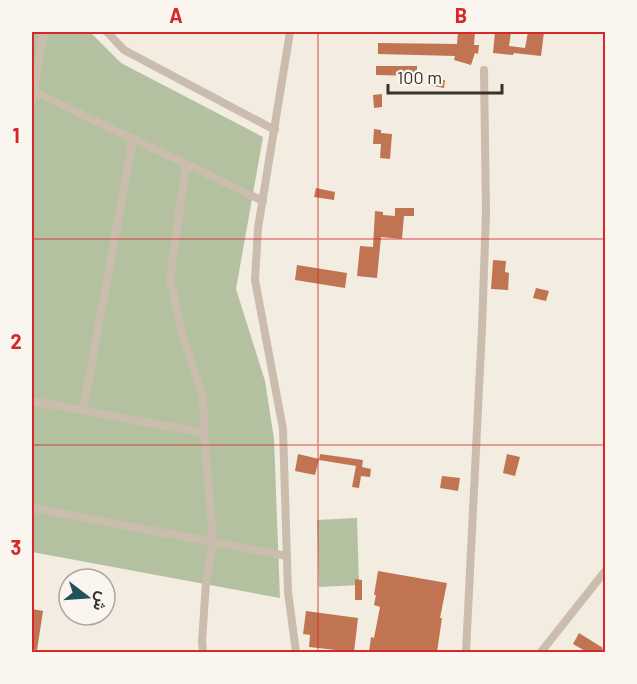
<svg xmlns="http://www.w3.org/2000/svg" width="637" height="684" font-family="Barlow,Vazirmatn,sans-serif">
<rect width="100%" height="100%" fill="#f2ece1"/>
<g fill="#b4c1a1">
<path d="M 32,32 L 90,32 L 121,63 L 263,137 L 236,289 L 265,381 L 274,439 L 280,598 L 32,552 Z"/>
<path d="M 357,518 L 359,585 L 319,587 L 317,520 Z"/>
</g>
<g fill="#c07452">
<path d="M 458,32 L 475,32 L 474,45 L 479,45 L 478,54 L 475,53 L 471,65 L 454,60 L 455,56 L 378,54 L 378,43 L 457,44 Z"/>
<path d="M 495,32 L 511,32 L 509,46 L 525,48 L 528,32 L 544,32 L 541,56 L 514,53 L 513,55 L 493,53 Z"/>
<path d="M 376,66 L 417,66 L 417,76 L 376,75 Z"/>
<path d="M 429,78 L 445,80 L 444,88 L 428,85 Z"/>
<path d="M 382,94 L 382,107 L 374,108 L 373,95 Z"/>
<path d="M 374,129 L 381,130 L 381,133 L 392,134 L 390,159 L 380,158 L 381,144 L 373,144 Z"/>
<path d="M 316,188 L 335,192 L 334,200 L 314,197 Z"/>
<path d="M 395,208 L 414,208 L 414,216 L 404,216 L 402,239 L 381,237 L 377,278 L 357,276 L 360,246 L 373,247 L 375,211 L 383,212 L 383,215 L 395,216 Z"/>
<path d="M 493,260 L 506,261 L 505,272 L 509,273 L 508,290 L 491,289 Z"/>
<path d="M 297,265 L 347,273 L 345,288 L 295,280 Z"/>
<path d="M 536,288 L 549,291 L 546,301 L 533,298 Z"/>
<path d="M 298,454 L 319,459 L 315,475 L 295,471 Z"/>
<path d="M 320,454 L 363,460 L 362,467 L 371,469 L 370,477 L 361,476 L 359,488 L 352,487 L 356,466 L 319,460 Z"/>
<path d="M 507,454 L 520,457 L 515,476 L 503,473 Z"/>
<path d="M 442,476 L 460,478 L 458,491 L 440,488 Z"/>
<path d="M 378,571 L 447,583 L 440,618 L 442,618 L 437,652 L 369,652 L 371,637 L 374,638 L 380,607 L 374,605 L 376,595 L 374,595 Z"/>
<path d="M 355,579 L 362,580 L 362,600 L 355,600 Z"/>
<path d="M 32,609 L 43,611 L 37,650 L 32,649 L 32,626 L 33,617 L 32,617 Z"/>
<path d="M 306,611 L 358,618 L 354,652 L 309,647 L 310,635 L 303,634 Z"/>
<path d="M 579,633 L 603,648 L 601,652 L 587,652 L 573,644 Z"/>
</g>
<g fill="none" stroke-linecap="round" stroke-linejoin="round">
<g stroke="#cabdad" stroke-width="8">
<path d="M 107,32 L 124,50 L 275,130"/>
<path d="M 290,32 L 258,228 L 255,280 L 283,429 L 288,592 L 296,652"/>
<path d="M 33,91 L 263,201"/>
<path d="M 32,101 L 44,32"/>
<path d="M 186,165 L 170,278 L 180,326 L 203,398 L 204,433 L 213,542 L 206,582 L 202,642 L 203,652"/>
<path d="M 32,401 L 204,433"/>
<path d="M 83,411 L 133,139"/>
<path d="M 32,508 L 287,556"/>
<path d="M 466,652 L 482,328 L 486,213 L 484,70"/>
<path d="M 541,652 L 606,570"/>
</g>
</g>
<path fill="none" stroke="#d62828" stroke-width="1.5" stroke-opacity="0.55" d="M 318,32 L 318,652M 32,239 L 606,239M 32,445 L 606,445"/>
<rect width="637" height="684" fill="none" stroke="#faf5ee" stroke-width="66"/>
<g transform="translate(87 597) rotate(107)"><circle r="28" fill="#faf5ee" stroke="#ada7a0" stroke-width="1.5"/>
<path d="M0-4.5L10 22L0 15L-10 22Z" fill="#225259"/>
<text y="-9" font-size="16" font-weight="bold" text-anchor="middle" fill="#39312b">ش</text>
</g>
<path d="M388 84v9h114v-9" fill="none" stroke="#39312b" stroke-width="3"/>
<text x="397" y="84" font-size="18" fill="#39312b" stroke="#faf5ee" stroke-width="4.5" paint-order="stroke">100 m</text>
<rect x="33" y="33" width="571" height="618" fill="none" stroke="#d62828" stroke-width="2"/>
<g font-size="20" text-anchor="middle" font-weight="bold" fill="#d62828">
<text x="176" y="23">A</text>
<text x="461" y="23">B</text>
<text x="16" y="143">1</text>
<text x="16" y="349">2</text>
<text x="16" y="555">3</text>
</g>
</svg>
